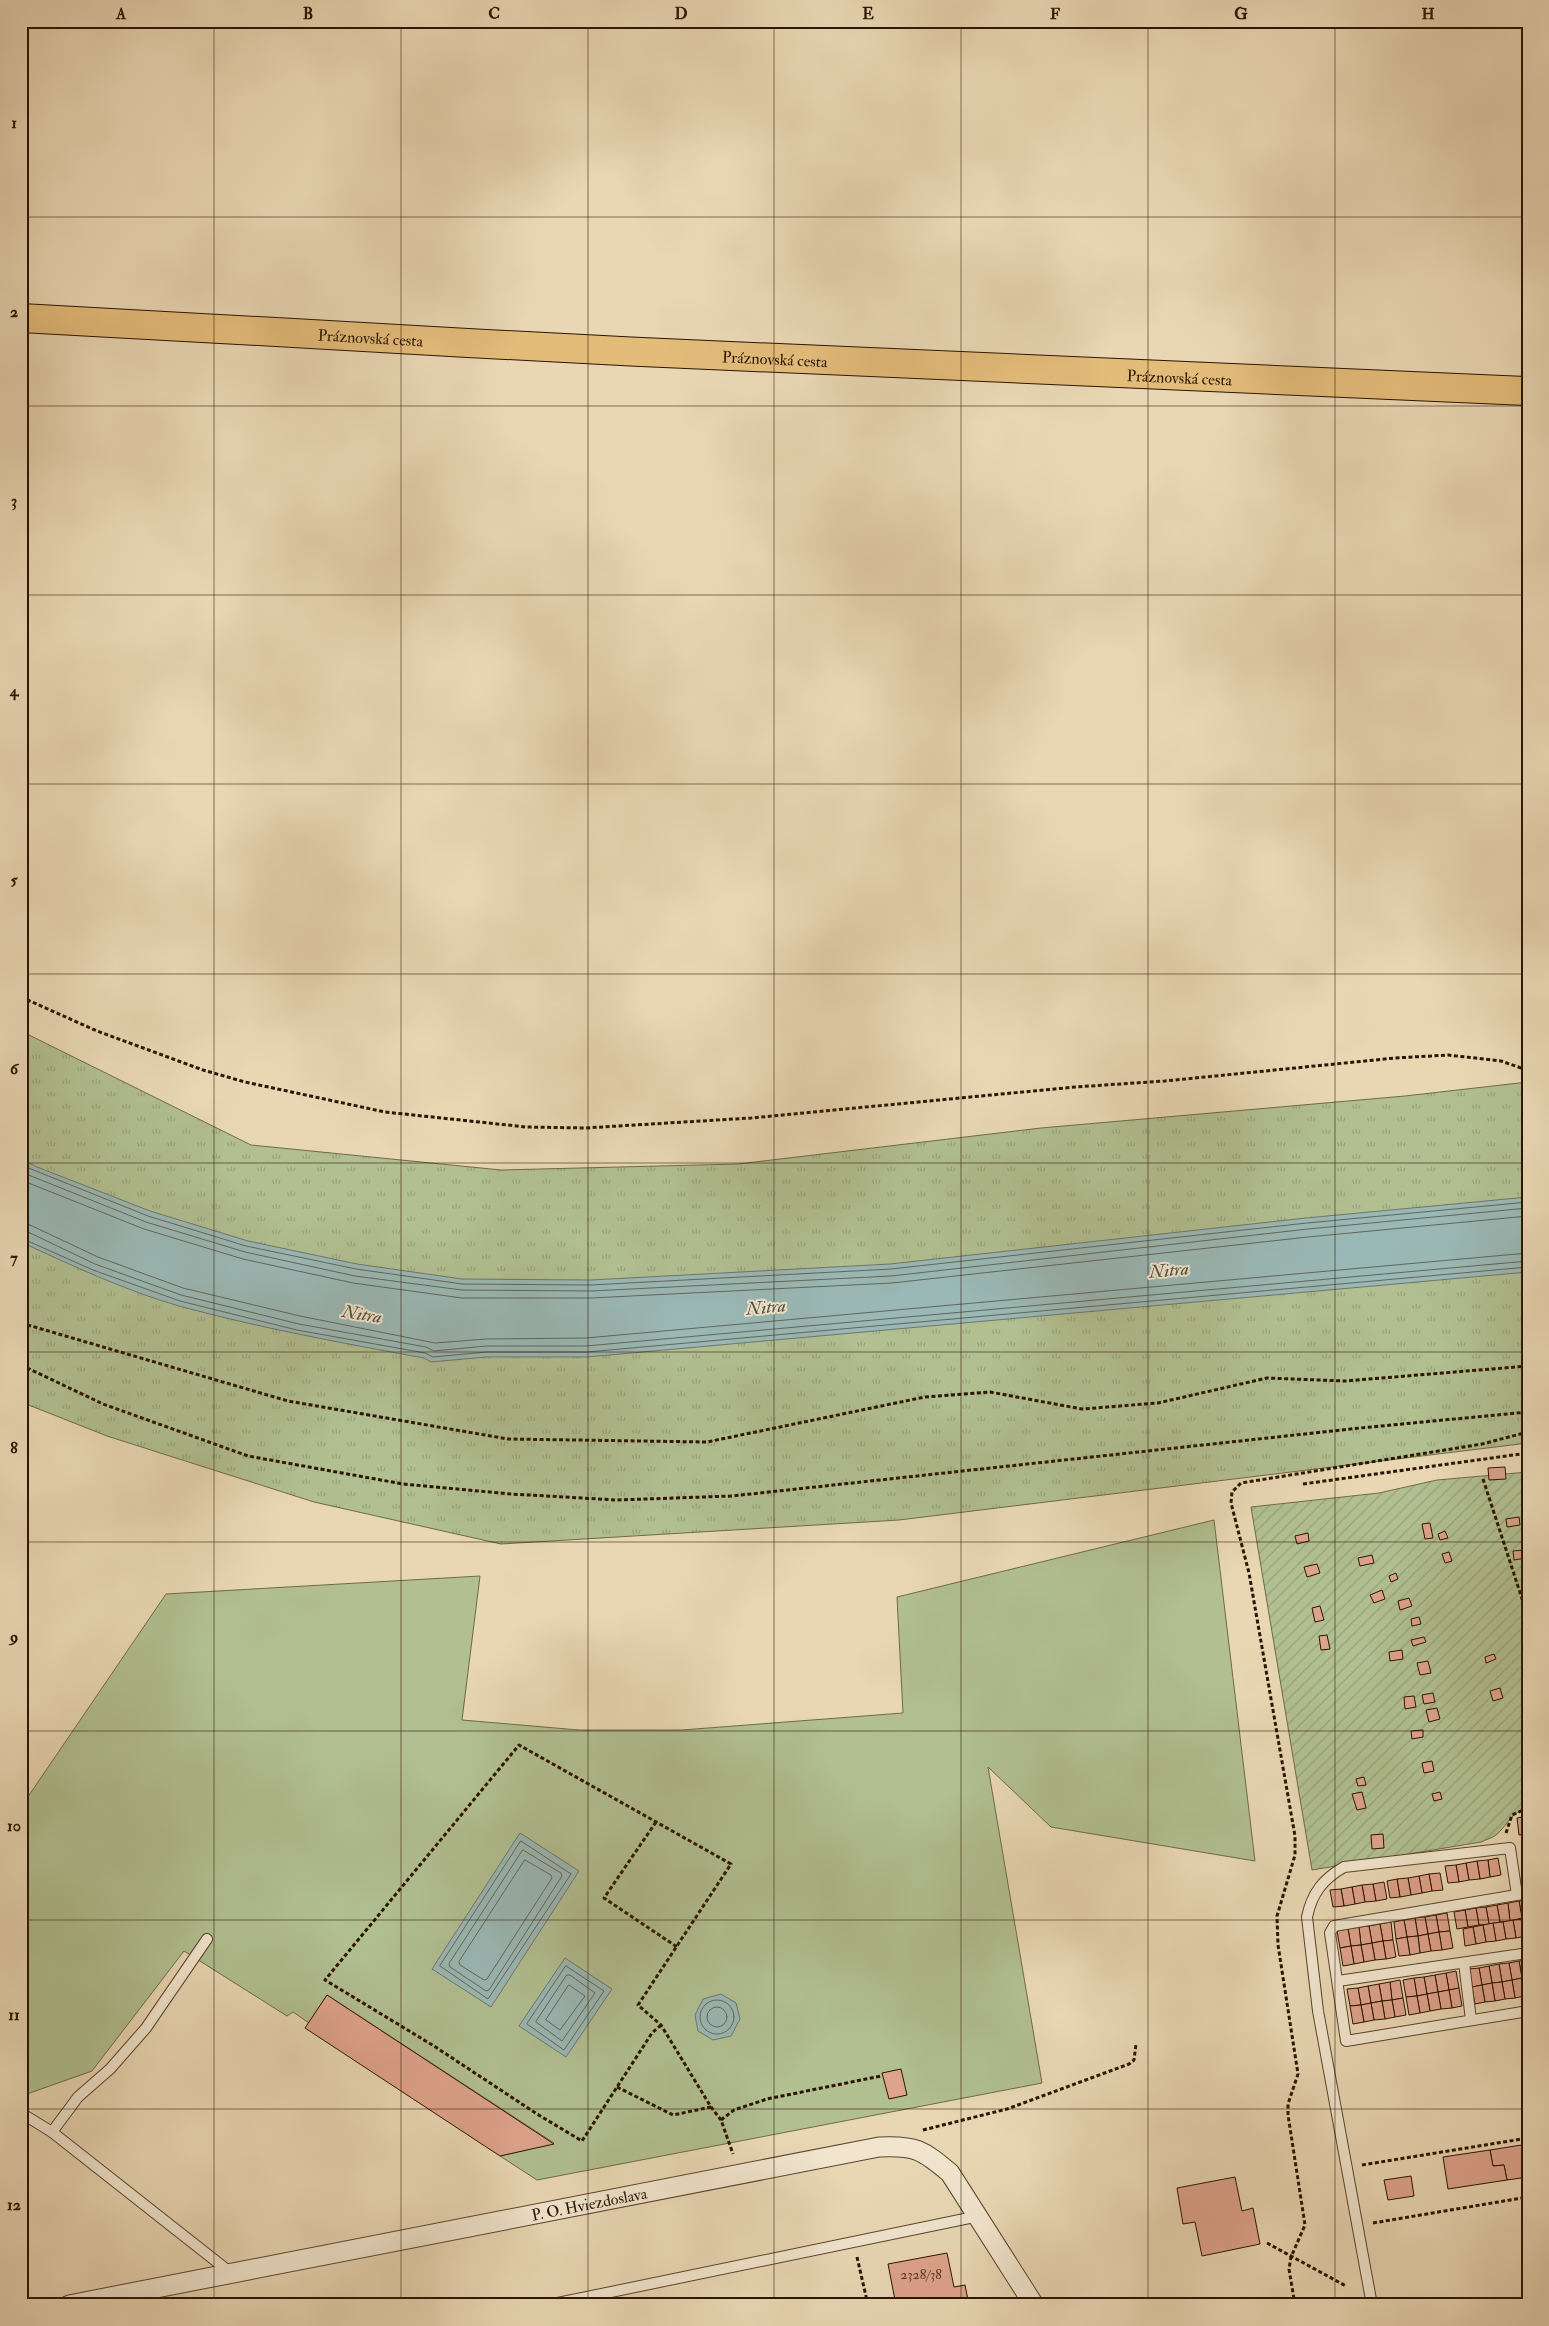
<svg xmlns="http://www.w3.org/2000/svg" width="1549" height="2326" font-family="'IM FELL Double Pica',serif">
<defs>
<pattern id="grass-tufts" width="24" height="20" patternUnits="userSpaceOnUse" patternTransform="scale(1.25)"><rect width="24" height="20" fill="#b1bf91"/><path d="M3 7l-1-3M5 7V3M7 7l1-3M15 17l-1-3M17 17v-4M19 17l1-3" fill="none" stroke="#98a37b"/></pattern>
<pattern id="garden-furrows" width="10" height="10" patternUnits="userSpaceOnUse" patternTransform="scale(1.25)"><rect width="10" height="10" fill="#b1bf91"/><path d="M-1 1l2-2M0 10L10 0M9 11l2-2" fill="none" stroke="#98a37b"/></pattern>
</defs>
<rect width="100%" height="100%" fill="#e9d7b4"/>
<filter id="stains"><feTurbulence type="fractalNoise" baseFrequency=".004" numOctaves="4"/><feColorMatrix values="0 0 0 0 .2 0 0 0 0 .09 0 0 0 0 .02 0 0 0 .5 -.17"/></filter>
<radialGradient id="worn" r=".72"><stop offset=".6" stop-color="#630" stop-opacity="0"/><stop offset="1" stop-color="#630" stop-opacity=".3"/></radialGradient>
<path fill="url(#grass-tufts)" stroke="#6e6a48" d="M 21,1031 L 251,1145 L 501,1170 L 738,1164 L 1041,1128 L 1405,1096 L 1528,1082 L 1528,1443 L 899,1520 L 501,1544 L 314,1502 L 107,1436 L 21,1402 Z"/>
<path fill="url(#garden-furrows)" stroke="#6e6a48" d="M 1528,1472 L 1528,1809 C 1511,1811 1508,1825 1496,1835 C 1492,1838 1485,1840 1481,1842 L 1312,1870 L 1251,1507 L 1379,1493 L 1437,1480 Z"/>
<path fill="#b1bf91" stroke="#6e6a48" d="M 1214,1520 L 1255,1861 L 1051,1827 L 988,1767 L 1042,2083 L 537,2180 L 500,2156 L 554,2143 L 327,1995 L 309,2023 L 293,2012 L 287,2016 L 184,1951 L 92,2071 L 27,2094 L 21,2087 L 21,1807 L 166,1594 L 480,1576 L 462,1720 L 579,1730 L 682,1730 L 903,1713 L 897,1597 Z"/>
<g fill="#9ab8b5" stroke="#6e766d">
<path d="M 21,1159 L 37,1167 L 150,1211 L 248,1241 L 357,1264 L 462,1279 L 591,1280 L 890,1264 L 1306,1218 L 1528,1197 L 1528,1272 L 587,1357 L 487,1357 L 431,1362 L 424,1358 C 342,1343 260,1328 179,1306 C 124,1290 73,1266 21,1242 Z"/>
<path d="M 520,1833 L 579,1871 L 491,2007 L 432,1969 Z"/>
<path d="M 565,1958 L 612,1989 L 566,2057 L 519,2026 Z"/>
<path d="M 721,1994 L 736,2003 L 740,2019 L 731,2036 L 713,2040 L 698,2031 L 695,2015 L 703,1999 Z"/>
</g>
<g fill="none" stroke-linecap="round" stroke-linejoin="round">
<g stroke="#62665a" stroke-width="1">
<path d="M 21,1165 L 148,1216 L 246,1246 L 356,1269 L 462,1284 L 591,1285 L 891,1269 L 1307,1223 L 1528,1202"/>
<path d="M 21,1172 L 146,1222 L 245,1252 L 355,1276 L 462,1290 L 591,1291 L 891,1276 L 1308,1229 L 1528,1208"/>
<path d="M 21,1180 L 144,1229 L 243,1259 L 353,1283 L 462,1298 L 591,1298 L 892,1283 L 1308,1237 L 1528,1216"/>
<path d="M 21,1224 L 30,1225 L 98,1257 L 183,1288 L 300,1316 L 435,1343 L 486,1339 L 586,1338 L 1528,1253"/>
<path d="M 21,1231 L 28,1232 L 95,1264 L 181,1295 L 299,1324 L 426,1347 L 434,1351 L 486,1346 L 586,1346 L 1528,1261"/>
<path d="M 21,1238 L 93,1270 L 180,1301 L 297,1330 L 425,1353 L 433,1357 L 487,1352 L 587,1352 L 1528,1267"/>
<path d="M 521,1841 L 571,1874 L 488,1999 L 440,1966 Z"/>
<path d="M 523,1850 L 561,1873 L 562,1876 L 489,1990 L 486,1991 L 450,1967 L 449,1964 Z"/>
<path d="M 525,1860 L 551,1875 L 552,1878 L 487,1979 L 484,1980 L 460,1965 L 459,1962 Z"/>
<path d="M 566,1966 L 604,1991 L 564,2050 L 527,2024 Z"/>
<path d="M 567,1975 L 570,1975 L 595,1993 L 562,2041 L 536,2022 Z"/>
<path d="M 569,1985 L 585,1996 L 560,2030 L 546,2020 Z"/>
<circle cx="717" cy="2017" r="17"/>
<circle cx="717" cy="2017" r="10"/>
</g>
</g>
<g fill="#dea38c" stroke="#2b1400">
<path d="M 1505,1467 L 1506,1479 L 1489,1480 L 1488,1468 Z"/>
<path d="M 1519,1517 L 1520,1525 L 1507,1527 L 1506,1519 Z"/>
<path d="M 1430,1523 L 1433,1538 L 1425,1539 L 1422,1524 Z"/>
<path d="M 1445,1531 L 1448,1538 L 1440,1540 L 1438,1534 Z"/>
<path d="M 1308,1533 L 1309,1541 L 1297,1544 L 1295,1536 Z"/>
<path d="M 1524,1550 L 1526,1558 L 1514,1560 L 1513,1551 Z"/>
<path d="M 1449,1552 L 1452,1561 L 1445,1563 L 1442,1554 Z"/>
<path d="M 1372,1555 L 1374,1563 L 1360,1566 L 1358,1558 Z"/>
<path d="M 1317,1564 L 1320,1573 L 1307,1577 L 1304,1567 Z"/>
<path d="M 1396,1573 L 1398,1579 L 1391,1582 L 1389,1576 Z"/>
<path d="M 1382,1590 L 1385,1599 L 1374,1603 L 1370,1595 Z"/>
<path d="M 1409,1598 L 1412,1606 L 1400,1610 L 1398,1601 Z"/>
<path d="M 1320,1606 L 1324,1620 L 1315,1622 L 1312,1608 Z"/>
<path d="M 1419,1617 L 1421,1624 L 1412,1626 L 1411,1619 Z"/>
<path d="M 1327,1635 L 1330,1649 L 1321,1650 L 1319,1636 Z"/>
<path d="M 1424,1637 L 1426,1642 L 1413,1646 L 1411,1640 Z"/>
<path d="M 1402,1650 L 1403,1659 L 1390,1661 L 1389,1652 Z"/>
<path d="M 1494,1654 L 1496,1659 L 1486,1663 L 1485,1657 Z"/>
<path d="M 1428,1661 L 1431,1673 L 1420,1675 L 1417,1663 Z"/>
<path d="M 1500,1688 L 1503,1698 L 1493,1701 L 1490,1691 Z"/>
<path d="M 1433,1693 L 1435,1702 L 1424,1704 L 1422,1695 Z"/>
<path d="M 1414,1696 L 1416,1707 L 1405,1709 L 1404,1697 Z"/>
<path d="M 1437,1708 L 1440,1719 L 1429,1722 L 1426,1710 Z"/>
<path d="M 1423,1730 L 1423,1737 L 1412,1739 L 1411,1731 Z"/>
<path d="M 1432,1761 L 1434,1771 L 1424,1773 L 1422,1763 Z"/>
<path d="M 1364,1777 L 1366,1785 L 1358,1786 L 1356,1779 Z"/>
<path d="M 1362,1792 L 1366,1808 L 1357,1810 L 1352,1794 Z"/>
<path d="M 1440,1792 L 1442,1799 L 1434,1801 L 1432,1794 Z"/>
<path d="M 1528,1816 L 1528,1834 L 1519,1835 L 1517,1818 Z"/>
<path d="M 1383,1834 L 1384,1848 L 1372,1849 L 1371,1835 Z"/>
<path d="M 1528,1855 L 1528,1873 L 1525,1874 L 1522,1856 Z"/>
<path d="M 1498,1858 L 1501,1875 L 1490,1877 L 1488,1860 Z"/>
<path d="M 1488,1860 L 1490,1877 L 1480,1879 L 1477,1861 Z"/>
<path d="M 1477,1861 L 1480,1879 L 1469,1880 L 1466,1863 Z"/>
<path d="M 1466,1863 L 1469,1880 L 1459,1882 L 1456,1865 Z"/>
<path d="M 1456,1865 L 1459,1882 L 1448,1883 L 1445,1866 Z"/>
<path d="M 1440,1873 L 1443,1890 L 1432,1891 L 1429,1874 Z"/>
<path d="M 1429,1874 L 1432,1891 L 1422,1893 L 1419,1876 Z"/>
<path d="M 1419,1876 L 1422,1893 L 1411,1895 L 1408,1878 Z"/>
<path d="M 1408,1878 L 1411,1895 L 1400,1897 L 1397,1879 Z"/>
<path d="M 1397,1879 L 1400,1897 L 1390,1898 L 1387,1881 Z"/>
<path d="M 1384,1882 L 1387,1899 L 1376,1901 L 1373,1884 Z"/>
<path d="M 1373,1884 L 1376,1901 L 1365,1902 L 1362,1885 Z"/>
<path d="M 1362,1885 L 1365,1902 L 1355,1904 L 1352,1887 Z"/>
<path d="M 1352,1887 L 1355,1904 L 1344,1906 L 1341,1889 Z"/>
<path d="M 1341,1889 L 1344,1906 L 1333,1907 L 1330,1890 Z"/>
<path d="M 1528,1900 L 1528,1917 L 1522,1918 L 1519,1901 Z"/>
<path d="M 1519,1901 L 1522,1918 L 1510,1921 L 1508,1903 Z"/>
<path d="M 1508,1903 L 1510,1921 L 1500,1922 L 1497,1905 Z"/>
<path d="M 1497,1905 L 1500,1922 L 1489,1924 L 1486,1907 Z"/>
<path d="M 1486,1907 L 1489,1924 L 1479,1925 L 1476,1908 Z"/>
<path d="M 1476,1908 L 1479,1925 L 1468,1927 L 1465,1910 Z"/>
<path d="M 1465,1910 L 1468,1927 L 1457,1929 L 1454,1912 Z"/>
<path d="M 1447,1913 L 1450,1931 L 1439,1932 L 1436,1915 Z"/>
<path d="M 1436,1915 L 1439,1932 L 1428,1934 L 1425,1917 Z"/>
<path d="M 1425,1917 L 1428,1934 L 1418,1936 L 1415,1918 Z"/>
<path d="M 1415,1918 L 1418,1936 L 1407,1937 L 1404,1920 Z"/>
<path d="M 1528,1918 L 1528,1936 L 1526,1936 L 1523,1919 Z"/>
<path d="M 1523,1919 L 1526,1936 L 1516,1938 L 1513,1920 Z"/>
<path d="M 1404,1920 L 1407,1937 L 1396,1939 L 1394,1922 Z"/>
<path d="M 1513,1920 L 1516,1938 L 1506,1939 L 1503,1922 Z"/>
<path d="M 1391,1922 L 1393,1940 L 1383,1941 L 1380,1924 Z"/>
<path d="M 1503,1922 L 1506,1939 L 1496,1941 L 1493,1923 Z"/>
<path d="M 1493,1923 L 1496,1941 L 1486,1942 L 1483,1925 Z"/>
<path d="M 1380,1924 L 1383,1941 L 1372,1943 L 1369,1926 Z"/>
<path d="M 1483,1925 L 1486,1942 L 1476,1944 L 1473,1927 Z"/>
<path d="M 1369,1926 L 1372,1943 L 1361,1945 L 1359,1927 Z"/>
<path d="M 1359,1927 L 1361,1945 L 1351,1946 L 1348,1929 Z"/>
<path d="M 1473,1927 L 1476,1944 L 1465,1946 L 1463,1929 Z"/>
<path d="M 1348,1929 L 1351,1946 L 1340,1948 L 1337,1931 Z"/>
<path d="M 1450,1931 L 1453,1948 L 1442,1950 L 1439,1932 Z"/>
<path d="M 1439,1932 L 1442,1950 L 1431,1951 L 1428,1934 Z"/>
<path d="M 1428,1934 L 1431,1951 L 1420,1953 L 1418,1936 Z"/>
<path d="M 1418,1936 L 1420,1953 L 1410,1955 L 1407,1937 Z"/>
<path d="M 1407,1937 L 1410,1955 L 1399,1956 L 1396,1939 Z"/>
<path d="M 1393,1940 L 1396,1957 L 1386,1959 L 1383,1941 Z"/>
<path d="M 1383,1941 L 1386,1959 L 1375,1960 L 1372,1943 Z"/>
<path d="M 1372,1943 L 1375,1960 L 1364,1962 L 1361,1945 Z"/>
<path d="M 1361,1945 L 1364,1962 L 1354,1964 L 1351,1946 Z"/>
<path d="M 1351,1946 L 1354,1964 L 1343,1966 L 1340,1948 Z"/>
<path d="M 1528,1960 L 1528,1978 L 1522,1978 L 1519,1961 Z"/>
<path d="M 1519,1961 L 1522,1978 L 1512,1980 L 1509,1963 Z"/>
<path d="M 1509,1963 L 1512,1980 L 1502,1982 L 1499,1964 Z"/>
<path d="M 1499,1964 L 1502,1982 L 1492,1983 L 1489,1966 Z"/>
<path d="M 1489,1966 L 1492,1983 L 1482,1985 L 1479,1968 Z"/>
<path d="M 1479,1968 L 1482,1985 L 1472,1987 L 1469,1969 Z"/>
<path d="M 1456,1971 L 1459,1988 L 1449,1990 L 1446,1973 Z"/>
<path d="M 1446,1973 L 1449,1990 L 1438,1992 L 1435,1975 Z"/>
<path d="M 1435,1975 L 1438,1992 L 1427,1994 L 1424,1977 Z"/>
<path d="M 1424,1977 L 1427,1994 L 1417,1996 L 1414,1978 Z"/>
<path d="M 1414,1978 L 1417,1996 L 1406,1997 L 1403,1980 Z"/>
<path d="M 1522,1978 L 1525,1996 L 1515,1998 L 1512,1980 Z"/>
<path d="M 1522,1978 L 1528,1978 L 1528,1996 L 1525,1996 Z"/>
<path d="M 1400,1980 L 1403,1998 L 1392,2000 L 1390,1982 Z"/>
<path d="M 1512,1980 L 1515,1998 L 1505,1999 L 1502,1982 Z"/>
<path d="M 1390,1982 L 1392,2000 L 1382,2001 L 1379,1984 Z"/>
<path d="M 1502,1982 L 1505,1999 L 1495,2001 L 1492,1983 Z"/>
<path d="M 1492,1983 L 1495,2001 L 1485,2002 L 1482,1985 Z"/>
<path d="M 1379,1984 L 1382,2001 L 1371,2003 L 1368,1986 Z"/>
<path d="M 1482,1985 L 1485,2002 L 1475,2004 L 1472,1987 Z"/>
<path d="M 1368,1986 L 1371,2003 L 1361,2005 L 1358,1988 Z"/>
<path d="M 1358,1988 L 1361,2005 L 1350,2006 L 1347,1989 Z"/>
<path d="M 1459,1988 L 1462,2006 L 1452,2008 L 1449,1990 Z"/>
<path d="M 1449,1990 L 1452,2008 L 1441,2009 L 1438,1992 Z"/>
<path d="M 1438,1992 L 1441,2009 L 1430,2011 L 1427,1994 Z"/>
<path d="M 1427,1994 L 1430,2011 L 1420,2013 L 1417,1996 Z"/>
<path d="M 327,1995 L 554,2144 L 500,2156 L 305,2028 Z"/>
<path d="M 1417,1996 L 1420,2013 L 1409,2015 L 1406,1997 Z"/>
<path d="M 1403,1998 L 1406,2015 L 1395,2017 L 1392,2000 Z"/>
<path d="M 1392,2000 L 1395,2017 L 1385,2019 L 1382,2001 Z"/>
<path d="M 1382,2001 L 1385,2019 L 1374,2020 L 1371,2003 Z"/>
<path d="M 1371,2003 L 1374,2020 L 1364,2022 L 1361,2005 Z"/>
<path d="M 1361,2005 L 1364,2022 L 1353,2024 L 1350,2006 Z"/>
<path d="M 901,2069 L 907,2095 L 889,2099 L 882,2073 Z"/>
<path d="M 1528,2144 L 1528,2177 L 1507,2180 L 1504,2165 L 1493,2166 L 1490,2150 Z"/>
<path d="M 1490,2150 L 1493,2166 L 1504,2165 L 1507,2180 L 1448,2189 L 1443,2157 Z"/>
<path d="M 1411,2176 L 1414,2196 L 1388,2200 L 1384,2180 Z"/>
<path d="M 1235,2177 L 1242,2211 L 1253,2208 L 1260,2244 L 1202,2256 L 1195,2222 L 1183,2224 L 1177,2188 Z"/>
<path d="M 947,2253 L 954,2287 L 965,2285 L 969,2305 L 908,2305 L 907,2298 L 895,2300 L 888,2264 Z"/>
</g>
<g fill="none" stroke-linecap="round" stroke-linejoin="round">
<g stroke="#5a452d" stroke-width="12">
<g id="service">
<path d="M 1528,1893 L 1334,1926 L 1330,1933 L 1346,2041 L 1528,2011"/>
<path d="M 207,1939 L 146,2028 L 110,2069 L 78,2097 L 52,2132 L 231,2273"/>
<path d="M 1464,1963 L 1471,2020"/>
<path d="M 1338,1981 L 1528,1953"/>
<path d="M 21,2113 L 52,2132"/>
<path d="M 548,2305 L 979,2216"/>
<path d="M 1372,2305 L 1318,2011 L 1307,1917 C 1312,1893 1323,1879 1344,1867 L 1510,1848 L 1517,1895"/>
</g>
</g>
<g stroke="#5a452d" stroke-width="21">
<g id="minor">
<path id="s1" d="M 69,2305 L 879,2147 C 915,2145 923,2150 950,2173 L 1034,2305"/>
</g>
</g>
<g stroke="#2b1400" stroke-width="30">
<g id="primary">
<path id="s2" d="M 21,318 C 170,325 319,335 468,343 C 821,362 1174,378 1528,391"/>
</g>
</g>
<g stroke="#2b1400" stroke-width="3" stroke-dasharray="4 2.5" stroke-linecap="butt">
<path d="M 21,997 L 97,1031 L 203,1070 L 245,1082 L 385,1112 L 526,1127 L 585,1128 L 751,1118 L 1075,1087 L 1165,1081 L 1395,1058 L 1448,1055 L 1501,1061 L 1524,1069 L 1528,1074"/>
<path d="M 21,1323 L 288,1401 L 508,1439 L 707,1442 L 925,1397 L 990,1392 L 1082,1409 L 1158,1403 L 1267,1378 L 1345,1381 L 1528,1366"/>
<path d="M 21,1365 L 103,1404 L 248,1456 L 403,1484 L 511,1494 L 617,1500 L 732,1496 L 1360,1428 L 1528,1412"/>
<path d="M 1483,1479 L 1528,1617"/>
<path d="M 1303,1484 L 1528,1453"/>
<path d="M 656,1822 L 604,1898 L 677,1947"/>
<path d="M 1506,1833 L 1512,1815 L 1528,1808"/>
<path d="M 661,2025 L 652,2033 L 582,2141 L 537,2114 L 434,2046 L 325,1980 L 519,1745 L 731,1864 L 638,2005 L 661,2025 L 711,2107 L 721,2120 L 733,2154"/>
<path d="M 617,2087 L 673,2115 L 711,2107"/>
<path d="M 721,2120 L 734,2110 L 767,2099 L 881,2076"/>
<path d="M 923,2130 L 1007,2109 L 1129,2064 L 1134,2060 L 1136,2044"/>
<path d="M 1362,2165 L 1528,2138"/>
<path d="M 1373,2223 L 1528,2197"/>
<path d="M 1267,2243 L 1346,2286"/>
<path d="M 857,2257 L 868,2305"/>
<path d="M 1295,2305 L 1289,2269 L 1291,2257 L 1305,2225 L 1288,2115 L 1288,2104 L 1298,2074 L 1278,1945 L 1277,1916 L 1295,1855 L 1295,1836 L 1249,1573 L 1231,1503 L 1232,1492 L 1241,1483 L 1482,1444 L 1528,1432"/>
</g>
<use href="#service" stroke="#f1e5ce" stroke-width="10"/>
<use href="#minor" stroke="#f1e5ce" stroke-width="19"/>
<use href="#primary" stroke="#e4bc7a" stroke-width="28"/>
</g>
<path fill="none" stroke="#2b1400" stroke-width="1" stroke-opacity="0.55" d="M 214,21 L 214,2305M 401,21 L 401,2305M 588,21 L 588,2305M 774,21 L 774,2305M 961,21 L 961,2305M 1148,21 L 1148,2305M 1335,21 L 1335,2305M 21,217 L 1528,217M 21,406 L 1528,406M 21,595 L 1528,595M 21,784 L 1528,784M 21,974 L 1528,974M 21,1163 L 1528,1163M 21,1352 L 1528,1352M 21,1542 L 1528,1542M 21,1731 L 1528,1731M 21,1920 L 1528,1920M 21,2109 L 1528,2109"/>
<g text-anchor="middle" stroke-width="4" stroke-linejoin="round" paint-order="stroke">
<g font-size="14" fill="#583823">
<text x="921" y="2279">2328/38</text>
</g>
<g font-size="16" fill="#2b1400" stroke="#f1e5ce">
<text dy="6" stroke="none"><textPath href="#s2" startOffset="350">Práznovská cesta</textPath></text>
<text dy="6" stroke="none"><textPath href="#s2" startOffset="755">Práznovská cesta</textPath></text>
<text dy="6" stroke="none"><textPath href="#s2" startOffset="1160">Práznovská cesta</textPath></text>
<text dy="6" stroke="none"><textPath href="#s1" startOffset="530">P. O. Hviezdoslava</textPath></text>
</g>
<g font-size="18" font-style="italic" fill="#524d3f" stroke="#f1e5ce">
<text transform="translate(1169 1270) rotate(-5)" y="6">Nitra</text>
<text transform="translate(766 1307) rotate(-5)" y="6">Nitra</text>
<text transform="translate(362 1314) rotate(9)" y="6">Nitra</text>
</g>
</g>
<rect width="1549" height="2326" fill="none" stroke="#e9d7b4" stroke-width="55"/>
<rect x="28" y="28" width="1494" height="2270" fill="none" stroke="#2b1400" stroke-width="2"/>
<g font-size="16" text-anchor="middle" font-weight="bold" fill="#2b1400">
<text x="121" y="19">A</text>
<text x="308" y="19">B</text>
<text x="494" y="19">C</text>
<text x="681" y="19">D</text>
<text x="868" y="19">E</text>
<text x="1055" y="19">F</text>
<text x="1241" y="19">G</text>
<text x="1428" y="19">H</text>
<text x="14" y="128">1</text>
<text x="14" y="317">2</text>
<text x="14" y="506">3</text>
<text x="14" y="696">4</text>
<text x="14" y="885">5</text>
<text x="14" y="1074">6</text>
<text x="14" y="1263">7</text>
<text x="14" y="1453">8</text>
<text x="14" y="1642">9</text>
<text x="14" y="1831">10</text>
<text x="14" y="2020">11</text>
<text x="14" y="2210">12</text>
</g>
<rect width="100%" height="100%" filter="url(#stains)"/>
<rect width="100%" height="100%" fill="url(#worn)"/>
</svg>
